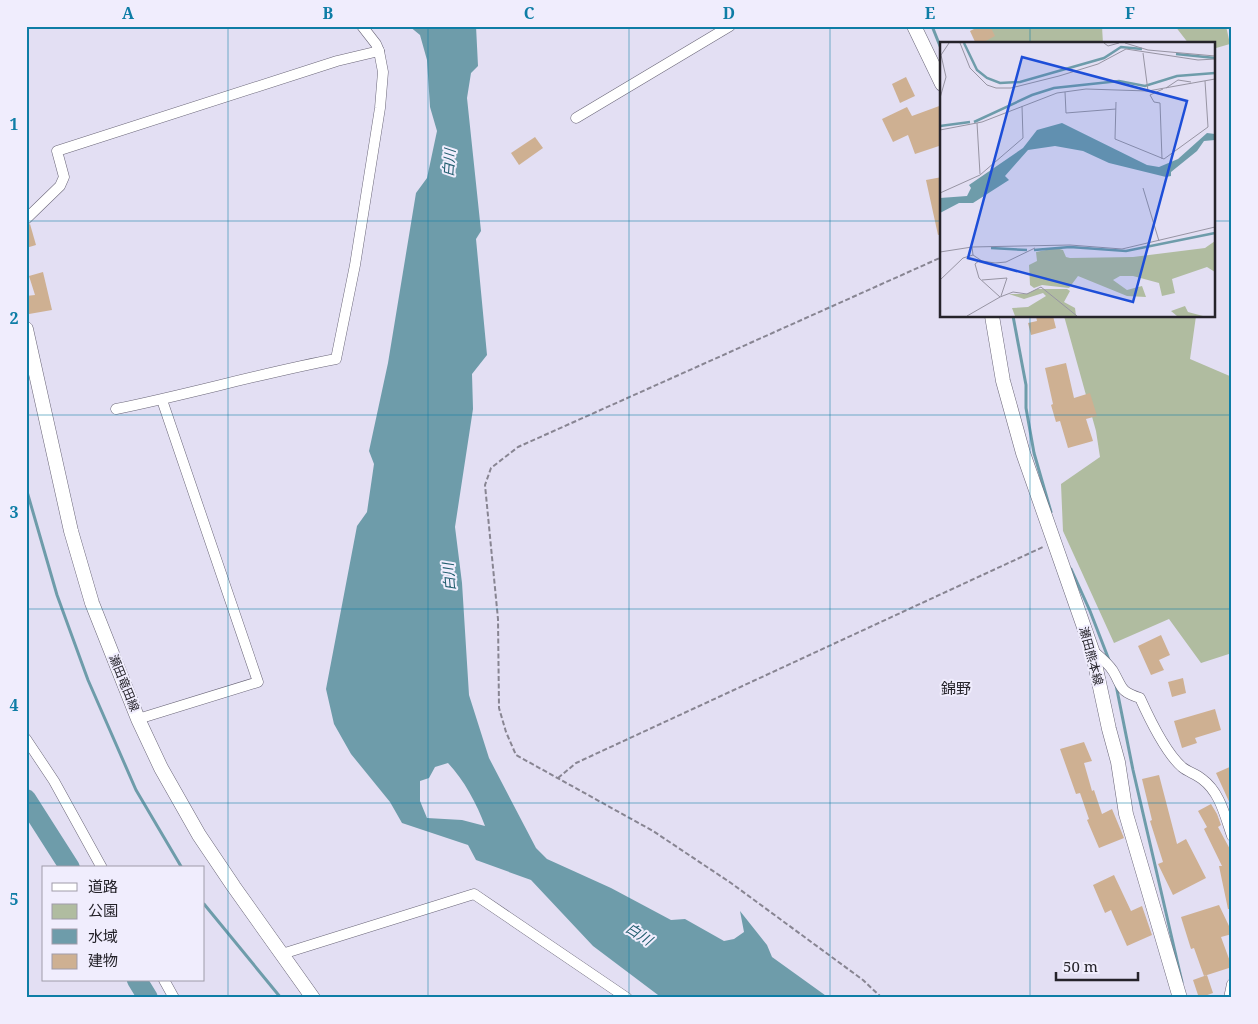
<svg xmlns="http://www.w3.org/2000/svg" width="1258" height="1024" font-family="'Noto Serif','Noto Sans JP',serif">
<rect width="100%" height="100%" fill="#e3dff3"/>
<g fill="#b0bca0">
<path d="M 975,26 L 1102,26 L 1103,44 L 982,44 Z"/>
<path d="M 1175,26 L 1226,26 L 1230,44 L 1216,48 L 1216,236 L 1214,239 L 1214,44 L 1189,44 Z"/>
<path d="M 1064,316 L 1196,316 L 1190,359 L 1232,377 L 1232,653 L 1201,663 L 1169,619 L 1114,643 L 1063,531 L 1061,484 L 1100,457 L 1096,431 Z"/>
</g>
<path fill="#6e9caa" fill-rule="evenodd" d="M 409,26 L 476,26 L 478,66 L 471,73 L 467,98 L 481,231 L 476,239 L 487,355 L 472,374 L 473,409 L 455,527 L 462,583 L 469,695 L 489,758 L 536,848 L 547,859 L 611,888 L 671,920 L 685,919 L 724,941 L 734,939 L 744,932 L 740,911 L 767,945 L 772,957 L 829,998 L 662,998 L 593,946 L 531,880 L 476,860 L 468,845 L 402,823 L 390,802 L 351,754 L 334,724 L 326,689 L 357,526 L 367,512 L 374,464 L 369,451 L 388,363 L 416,193 L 427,178 L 437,131 L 430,107 L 427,60 L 420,35 ZM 448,763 C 464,780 477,804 485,826 L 462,820 L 427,818 L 420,801 L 420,781 L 429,778 L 435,767 Z"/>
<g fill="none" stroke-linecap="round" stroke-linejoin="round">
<g stroke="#6e9caa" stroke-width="3">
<path d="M 932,26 L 942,51"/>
<path d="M 1013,316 L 1026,385 L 1026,408 L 1034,453 L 1051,512"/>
<path d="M 26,488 L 57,595 L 88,680 L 136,790 L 182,868"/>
<path d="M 1071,569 L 1090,611 L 1109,660"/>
<path d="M 1116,685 L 1133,770 L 1182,982"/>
<path d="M 204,904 L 281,998"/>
</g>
<g stroke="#6e9caa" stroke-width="20">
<path d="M 26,799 L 70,868"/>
<path d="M 137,980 L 148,998"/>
</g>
</g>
<g fill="#ceb092">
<path d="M 980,26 L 990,26 L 995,36 L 980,44 L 976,44 L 970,31 Z"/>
<path d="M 906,77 L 915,96 L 900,103 L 892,84 Z"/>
<path d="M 942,105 L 942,145 L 915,154 L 908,135 L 893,142 L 882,119 L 907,107 L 912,116 Z"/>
<path d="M 535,137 L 543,148 L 519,165 L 511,153 Z"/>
<path d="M 942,177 L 942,234 L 938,235 L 926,180 Z"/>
<path d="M 30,224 L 36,245 L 26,248 L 26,226 Z"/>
<path d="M 43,272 L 52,310 L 29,314 L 26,296 L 35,295 L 29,276 Z"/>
<path d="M 1036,316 L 1053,316 L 1056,328 L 1031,335 L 1028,323 L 1037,321 Z"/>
<path d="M 1066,363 L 1074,398 L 1090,393 L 1097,416 L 1086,419 L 1093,441 L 1068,448 L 1060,421 L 1056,422 L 1051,405 L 1053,404 L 1045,368 Z"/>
<path d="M 1161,635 L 1170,655 L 1159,660 L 1164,670 L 1151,675 L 1138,646 Z"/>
<path d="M 1183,678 L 1186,693 L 1172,697 L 1168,682 Z"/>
<path d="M 1215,709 L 1221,730 L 1195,738 L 1197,743 L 1182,748 L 1174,721 Z"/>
<path d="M 1084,742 L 1092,761 L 1084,763 L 1092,791 L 1094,790 L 1102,814 L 1112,809 L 1124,838 L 1099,848 L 1087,820 L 1089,819 L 1080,793 L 1076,794 L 1060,749 Z"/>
<path d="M 1232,766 L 1232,813 L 1229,807 L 1231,806 L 1216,773 Z"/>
<path d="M 1159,775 L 1177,844 L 1186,839 L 1206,878 L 1173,895 L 1158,864 L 1163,862 L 1150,821 L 1152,820 L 1142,779 Z"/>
<path d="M 1211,804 L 1217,814 L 1221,825 L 1218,827 L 1232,853 L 1232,909 L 1228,909 L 1219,866 L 1222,866 L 1204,829 L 1207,827 L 1198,811 Z"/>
<path d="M 1114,875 L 1131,911 L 1142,906 L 1152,935 L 1127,946 L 1111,910 L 1105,913 L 1093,885 Z"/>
<path d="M 1219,905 L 1229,926 L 1232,925 L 1232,934 L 1221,937 L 1232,967 L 1204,976 L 1194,948 L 1191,949 L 1181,917 Z"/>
<path d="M 1207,975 L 1213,993 L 1199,998 L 1193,980 Z"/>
</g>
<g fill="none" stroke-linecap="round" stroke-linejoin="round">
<g stroke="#6a6678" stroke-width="11">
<g id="street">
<path d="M 576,118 L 730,26"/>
<path d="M 26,219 L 60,186 L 64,177 L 57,151 L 337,61 L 379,51"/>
<path d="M 116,409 C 190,394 262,373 336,359 L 355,265 L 380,108 L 383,72 L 379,51 L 376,44 L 362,26"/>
<path d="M 1092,650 C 1099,656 1108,663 1113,671 C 1123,688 1119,691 1140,698 C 1149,718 1165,752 1182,767 C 1188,772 1196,774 1202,779 C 1220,792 1225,816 1232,836"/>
<path d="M 138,719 L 258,682 L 162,400"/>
<path d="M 26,739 L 54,781 L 102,868"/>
<path d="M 282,954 L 474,894 L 627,998"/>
<path d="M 164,980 L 174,998"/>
<path d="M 1229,998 L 1232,984"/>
</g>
</g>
<g stroke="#6a6678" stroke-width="15">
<g id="secondary">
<path d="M 914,26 L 942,84"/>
<path d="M 992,316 L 1003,381 L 1023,453 L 1092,650 L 1109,729 L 1118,762 L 1126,814 L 1180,998"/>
<path d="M 26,329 L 71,531 L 92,603 L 138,719 L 161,768 L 199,835 L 234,887 L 313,998"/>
</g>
</g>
<g stroke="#888592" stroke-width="2" stroke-dasharray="5 2.5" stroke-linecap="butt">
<path d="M 558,778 L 576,763 L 1043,547"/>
<path d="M 882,998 L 863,980 L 731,883 L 653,831 L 516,755 L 506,732 L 499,708 L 498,619 L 485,485 L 491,468 L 518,447 L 942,257"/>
</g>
<use href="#street" stroke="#fff" stroke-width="10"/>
<use href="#secondary" stroke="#fff" stroke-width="14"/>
</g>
<path fill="none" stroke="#0e7da6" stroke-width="1" stroke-opacity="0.55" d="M 228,26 L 228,998M 428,26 L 428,998M 629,26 L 629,998M 830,26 L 830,998M 1030,26 L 1030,44M 26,221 L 942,221M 1214,221 L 1232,221M 1030,316 L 1030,998M 26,415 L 1232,415M 26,609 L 1232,609M 26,803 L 1232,803"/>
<g text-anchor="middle" stroke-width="4" stroke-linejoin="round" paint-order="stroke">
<g font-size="12" fill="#25232a" stroke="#f0edfd">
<text transform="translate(1091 656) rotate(75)" y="4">瀬田熊本線</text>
<text transform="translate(124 683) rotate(68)" y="4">瀬田竜田線</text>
</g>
<g font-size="14" font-style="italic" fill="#225e6f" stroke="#f0edfd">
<text transform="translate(449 163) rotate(-86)" y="5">白川</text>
<text transform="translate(449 577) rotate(-95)" y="5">白川</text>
<text transform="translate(639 934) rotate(33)" y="5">白川</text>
</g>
<g font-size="15" fill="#25232a" stroke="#f0edfd">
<text x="956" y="694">錦野</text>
</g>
</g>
<g transform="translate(940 42)">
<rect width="275" height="275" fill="#e3dff3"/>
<path d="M 275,199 L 275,230 L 267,225 L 232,237 L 235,251 L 222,254 L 219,241 L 193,234 L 180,234 L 173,238 L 187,248 L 202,244 L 206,255 L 187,254 L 138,234 L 129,246 L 102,243 L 94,246 L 90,243 L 89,223 L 97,219 L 96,210 L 116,206 L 123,208 L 126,215 L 130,216 L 193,215 L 265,206 ZM 97,247 L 127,247 L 130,249 L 124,260 L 135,266 L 136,274 L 75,274 L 72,266 L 88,265 L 106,254 L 103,251 L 84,257 L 69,252 L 86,252 ZM 245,264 L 248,270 L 263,274 L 237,274 L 231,269 Z" fill="#b0bca0"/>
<path d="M 122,81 L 207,123 L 219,125 L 238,117 L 267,91 L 275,92 L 275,98 L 264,99 L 257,109 L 231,130 L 231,134 L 226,135 L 169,121 L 143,109 L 115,104 L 88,108 L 65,134 L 69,138 L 33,161 L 19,161 L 0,171 L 0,156 L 27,154 L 31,146 L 29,143 L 83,106 L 97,88 Z" fill="#6e9caa"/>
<path fill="none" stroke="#6e9caa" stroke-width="2.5" d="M 24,1 L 37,28 L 47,36 L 60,41 L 80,40 L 164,16 L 181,5 L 202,7M 236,12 L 275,16M 34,80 L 92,53 L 114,46 L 179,39 L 205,44 L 237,34 L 275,31M 0,84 L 30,80M 51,206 L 87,208M 94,208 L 130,205 L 186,209 L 275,191"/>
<path fill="none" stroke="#9794a3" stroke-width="1" d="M 20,1 L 30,26 L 47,43 L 56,46 L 71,46 L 119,34 L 158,22 L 186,7 L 258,18 L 275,17M 164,1 L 168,4 L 179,1M 185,1 L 208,8 L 275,14M 203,11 L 208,49M 226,46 L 238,38 L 251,40M 125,50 L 126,71 L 176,67M 0,56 L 6,35 L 1,13 L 9,1M 176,60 L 175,97 L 224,117 L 268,85 L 265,39M 37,81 L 40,132M 0,88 L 42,80 L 117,51 L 146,47 L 208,49 L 275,37M 222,117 L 220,61 L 214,60 L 210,53 L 223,47M 203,146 L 219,199M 0,151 L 40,133 L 83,96 L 82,64M 32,205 L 33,213 L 42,219 L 55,221 L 66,220 L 95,206M 0,210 L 32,205 L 130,203 L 182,207 L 275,185M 40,218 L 35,222 L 39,236 L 60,255M 0,238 L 23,216 L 33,213M 42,238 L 67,236 L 61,254M 27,274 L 60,255 L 73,250 L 87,252 L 101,245 L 137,274"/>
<path fill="#1d4ed8" fill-opacity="0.15" stroke="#1d4ed8" stroke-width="2.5" d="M 82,15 L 247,59 L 193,260 L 28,216 Z"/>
<rect width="275" height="275" fill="none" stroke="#25232a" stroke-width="2.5"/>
</g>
<rect width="1258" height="1024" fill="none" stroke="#f0edfd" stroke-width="55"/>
<rect x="42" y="866" width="162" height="115" fill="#f0edfd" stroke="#9f9ca9"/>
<rect x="52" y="883" width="25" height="8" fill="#ffffff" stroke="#9f9ca9"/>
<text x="88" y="892" font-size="15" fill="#25232a">道路</text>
<rect x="52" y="904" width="25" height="15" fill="#b0bca0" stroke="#9f9ca9"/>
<text x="88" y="916" font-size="15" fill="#25232a">公園</text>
<rect x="52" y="929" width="25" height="15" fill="#6e9caa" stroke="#9f9ca9"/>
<text x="88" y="942" font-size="15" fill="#25232a">水域</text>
<rect x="52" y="954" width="25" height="15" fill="#ceb092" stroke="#9f9ca9"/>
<text x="88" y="966" font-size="15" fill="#25232a">建物</text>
<path d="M1056 972v8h82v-8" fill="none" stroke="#25232a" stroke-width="2.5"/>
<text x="1063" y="972" font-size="15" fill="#25232a" stroke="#f0edfd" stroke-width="4" paint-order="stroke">50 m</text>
<rect x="28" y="28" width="1202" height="968" fill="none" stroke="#0e7da6" stroke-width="2"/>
<g font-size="16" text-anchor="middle" font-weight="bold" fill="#0e7da6">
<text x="128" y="19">A</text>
<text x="328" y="19">B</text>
<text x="529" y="19">C</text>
<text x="729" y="19">D</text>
<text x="930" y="19">E</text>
<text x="1130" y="19">F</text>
<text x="14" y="130">1</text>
<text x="14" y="324">2</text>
<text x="14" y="518">3</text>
<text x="14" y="711">4</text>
<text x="14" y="905">5</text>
</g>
</svg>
